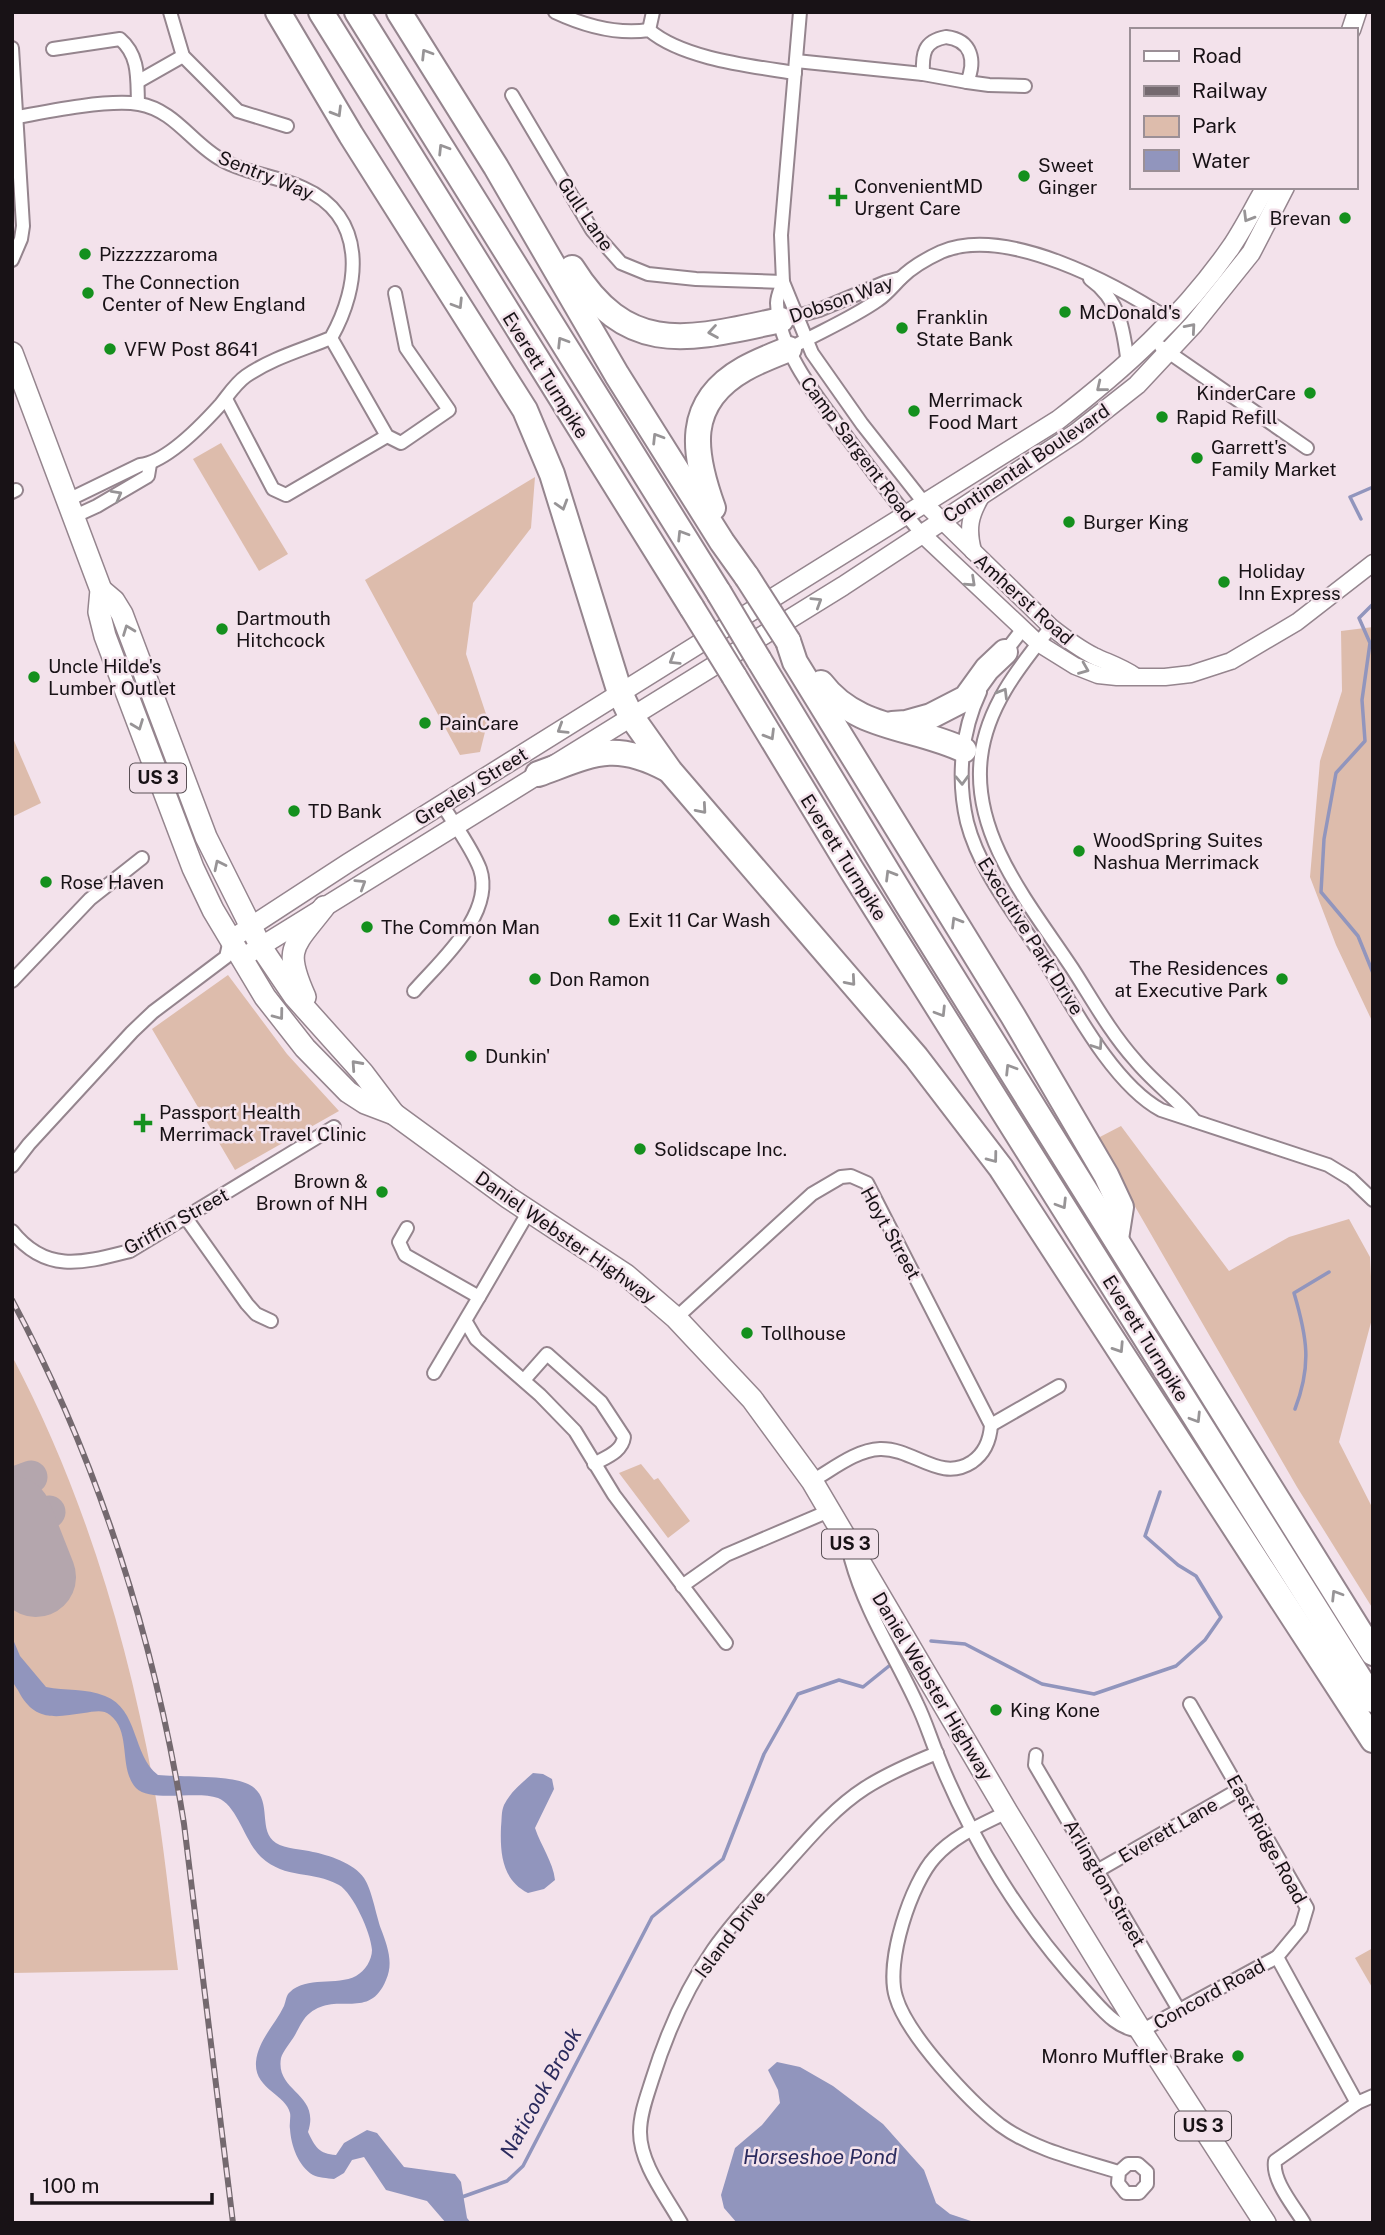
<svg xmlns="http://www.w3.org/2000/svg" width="1385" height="2235" font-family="'Public Sans',sans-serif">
<rect width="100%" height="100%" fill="#f3e2eb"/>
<g fill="#ddbcac">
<path d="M 221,443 L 288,554 L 259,571 L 193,459 Z"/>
<path d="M 535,477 L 531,528 L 473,603 L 466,654 L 488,720 L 480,752 L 460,755 L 365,580 Z"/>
<path d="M 1373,627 L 1373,1023 L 1336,945 L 1310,877 L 1320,761 L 1342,691 L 1341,631 Z"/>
<path d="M 12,736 L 41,803 L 12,817 Z"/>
<path d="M 228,975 L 287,1054 L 339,1111 L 235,1170 L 152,1029 Z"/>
<path d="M 1121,1126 L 1229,1271 L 1289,1237 L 1349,1219 L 1370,1257 L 1373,1315 L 1339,1442 L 1373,1509 L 1373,1609 L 1297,1487 L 1096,1139 Z"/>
<path d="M 12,1356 C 82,1489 126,1633 153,1781 C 164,1844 170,1907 178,1970 L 12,1973 Z"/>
<path d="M 641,1464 L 654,1480 L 658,1478 L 690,1521 L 668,1538 L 619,1473 Z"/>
<path d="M 1373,1948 L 1373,1989 L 1355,1958 Z"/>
</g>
<g fill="#9195bd">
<path d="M 12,1637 L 20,1656 L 46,1687 C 65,1691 86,1688 105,1696 C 139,1709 132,1755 158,1775 C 180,1777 230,1775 248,1784 C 275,1797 256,1830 276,1843 C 285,1849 303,1849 313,1852 C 328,1855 354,1863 364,1878 C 372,1890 376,1915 381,1929 C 387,1945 394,1963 386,1980 C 369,2021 338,1991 310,2013 C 303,2018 299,2028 295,2035 C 291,2042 283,2051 281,2058 C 275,2092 321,2093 308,2132 C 315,2147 319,2154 336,2155 L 344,2143 L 367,2130 L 377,2133 L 404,2167 L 455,2174 L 461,2182 L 467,2218 L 471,2223 L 446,2223 L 427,2201 L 386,2190 L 364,2157 L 352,2160 L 344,2173 L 334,2179 C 327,2178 319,2178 313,2175 C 298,2166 291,2145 290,2129 C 289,2124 291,2118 290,2113 C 286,2094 254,2089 256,2062 C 258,2040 275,2025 284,2006 C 286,2001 286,1995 290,1992 C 306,1976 337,1986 356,1976 C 365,1971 372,1960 372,1950 C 371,1933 353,1893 339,1885 C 312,1870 286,1880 261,1857 C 245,1842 237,1805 218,1798 C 197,1790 151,1803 136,1788 C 118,1768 132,1732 110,1715 C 103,1709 93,1712 84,1713 C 57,1717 36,1722 20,1694 C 18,1689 13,1684 12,1680 C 9,1667 12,1650 12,1637 Z"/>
<path d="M 533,1773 L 543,1774 L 552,1779 L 554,1789 L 535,1828 C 541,1846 553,1862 555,1880 L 544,1889 L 528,1893 C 502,1880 500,1853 501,1827 C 502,1819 501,1812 504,1805 C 511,1791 522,1783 533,1773 Z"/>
<path d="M 777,2062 L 800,2067 L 833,2086 L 883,2124 L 924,2170 L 936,2203 L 950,2214 L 977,2223 L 737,2223 L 724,2208 L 721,2195 L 735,2148 L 762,2125 L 780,2103 L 778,2090 L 768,2070 Z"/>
</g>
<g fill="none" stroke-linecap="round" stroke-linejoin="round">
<g stroke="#9195bd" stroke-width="3.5">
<path d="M 1361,519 L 1350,497 L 1373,487"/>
<path d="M 1373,604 L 1359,618 L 1370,643 L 1362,700 L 1365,741 L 1336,773 L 1324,839 L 1321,892 L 1358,936 L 1373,973"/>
<path d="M 1295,1409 C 1312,1365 1307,1337 1294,1293 L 1329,1272"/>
<path d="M 931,1641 L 965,1644 L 1042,1684 L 1094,1694 L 1176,1666 L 1205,1640 L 1221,1617 L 1196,1576 L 1178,1565 L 1145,1536 L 1160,1492"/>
<path d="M 462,2197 L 507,2181 L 523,2166 L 652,1917 L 723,1859 L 764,1754 L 798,1694 L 839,1680 L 863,1687 L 889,1666"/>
</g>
<g stroke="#b4a6ad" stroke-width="33">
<path d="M 12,1484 L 31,1477"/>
<path d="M 15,1524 L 49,1512"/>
</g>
<path stroke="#b4a6ad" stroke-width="80" d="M 12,1516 L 36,1577"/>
<g stroke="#95858e" stroke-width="16">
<g id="minor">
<path d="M 170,12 L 183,56 L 238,111 L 287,126"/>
<path d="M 555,12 C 585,26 616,35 649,30 C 683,59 751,66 795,73"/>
<path d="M 800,12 L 781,235 L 783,282 L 812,353 L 862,424 L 925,504"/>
<path d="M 649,30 L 653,12"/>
<path d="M 946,37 C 972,40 976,61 967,82 L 923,74 C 922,53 924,41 946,37 Z"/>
<path d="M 12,48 L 23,226 L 21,239 L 12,260"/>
<path d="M 53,49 L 120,39 C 140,56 137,80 138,103"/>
<path d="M 796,61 L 923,74"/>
<path d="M 139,81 L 183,56"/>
<path d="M 967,82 L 989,85 L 1025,86"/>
<path d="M 512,95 L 592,230 L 621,263 L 648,274 L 696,279 L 783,282"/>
<path d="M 18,117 C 49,111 109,99 139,104 C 175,110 193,145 222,160 C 247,174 277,176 303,188 C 367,216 361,285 331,338 C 302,350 272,358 246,376 C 236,383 229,394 221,404 C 203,424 167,462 140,465 L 66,501"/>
<path d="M 1090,279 C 1120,300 1124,331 1128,365"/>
<path d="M 783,282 C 781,288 777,296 777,303 C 779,355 823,404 852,444 C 875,475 897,505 922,534"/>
<path d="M 790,318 L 819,310 L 886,282 L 901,278"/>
<path d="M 331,338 L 387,436 L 401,443 L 449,410 L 406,348 L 395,293"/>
<path d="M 798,344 C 824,330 854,317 878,300 C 887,294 893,286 901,278 C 911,268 928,258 941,252 C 1006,224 1117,285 1170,320"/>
<path d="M 1161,347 L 1307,448"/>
<path d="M 226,399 L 273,489 L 286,495 L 387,436"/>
<path d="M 12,492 L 16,490"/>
<path d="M 73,517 L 97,506 L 148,476 L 150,464"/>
<path d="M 1051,627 C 1020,666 987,706 981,757 C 971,836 1031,906 1072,968 C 1092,999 1110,1032 1135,1060 C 1153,1082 1177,1099 1195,1121"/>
<path d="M 1002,656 L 1022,630"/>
<path d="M 980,692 C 961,732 957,779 967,822 C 979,869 1013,911 1039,951 C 1069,999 1111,1083 1161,1110 L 1328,1165 L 1351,1179 L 1373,1200"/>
<path d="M 12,981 L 90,899 L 142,858"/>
<path d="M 414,991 C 440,961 495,914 480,869 C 472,848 454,824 442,804"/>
<path d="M 12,1166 L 29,1144 L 132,1032 L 153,1012 L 226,957 L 230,940"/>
<path d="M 186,1218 L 247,1304 L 256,1314 L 271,1321"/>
<path d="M 407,1228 L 399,1242 L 405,1255 L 479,1297 L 529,1211"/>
<path d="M 12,1231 C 46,1274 83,1263 130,1251 L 334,1127"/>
<path d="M 676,1318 L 812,1194 L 841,1177 L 851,1176 L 867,1183 L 991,1425 C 990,1441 985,1453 972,1462 C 940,1483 914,1448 880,1449 C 856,1450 833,1469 812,1481"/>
<path d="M 466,1322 L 476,1339 L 540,1395 L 575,1431 L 614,1495 L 726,1643"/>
<path d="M 434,1373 L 479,1297"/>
<path d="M 524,1380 L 547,1354 L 601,1402 L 624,1437 C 622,1452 606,1457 594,1464"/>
<path d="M 991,1425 L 1059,1386"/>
<path d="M 851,1559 C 866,1613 894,1654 917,1704 C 925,1720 930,1737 937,1754 C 971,1840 1023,1924 1086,1992 C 1102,2009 1116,2029 1141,2031 L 1277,1957"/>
<path d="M 682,1586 L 726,1555 L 829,1511"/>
<path d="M 1190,1704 L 1307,1908 L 1301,1928 L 1277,1957 L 1357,2103 L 1373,2096"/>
<path d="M 1036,1755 L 1035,1765 L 1179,2010"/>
<path d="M 1007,1812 C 981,1825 955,1835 935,1857 C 911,1883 885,1962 896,1997 C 907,2035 969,2101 1000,2125 C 1034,2150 1080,2160 1119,2172 L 1118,2183 L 1126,2193 L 1139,2193 L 1147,2184 L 1147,2172 L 1138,2164 L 1128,2164 L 1119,2172"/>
<path d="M 1097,1871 L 1240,1789"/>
<path d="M 681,2223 C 666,2196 640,2164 640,2132 C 640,2114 647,2096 652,2080 C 666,2035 686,1989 713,1950 C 734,1920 760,1893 785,1865 C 809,1838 834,1808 865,1788 C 887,1774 912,1763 937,1753"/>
<path d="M 1304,2223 C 1294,2206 1272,2181 1275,2161 L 1357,2103"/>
</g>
</g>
<g stroke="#95858e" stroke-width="19">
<g id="tertiary">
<path d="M 925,504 L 1051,627 C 1065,638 1078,648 1094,656 C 1109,663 1122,667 1135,676"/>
<path d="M 922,534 L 1038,643 L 1075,666 L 1098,675 L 1117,677 L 1165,677 L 1191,674 L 1231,661 L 1297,622 L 1373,563"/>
<path d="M 973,551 C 967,528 970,515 982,495"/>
</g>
</g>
<g stroke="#95858e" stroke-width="21">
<g id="secondary">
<path d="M 1351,30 L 1357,12"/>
<path d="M 230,940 L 348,863 L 1058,420 C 1123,370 1183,316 1231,247 C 1244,228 1254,207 1266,187"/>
<path d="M 250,953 L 843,586 L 1076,433 L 1137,385 L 1194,324 L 1251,253 L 1285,187"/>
</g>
</g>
<g stroke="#95858e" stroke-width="24">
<g id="primary">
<path d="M 12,353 L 101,590 L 99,612 L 105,636 L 193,868 L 213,910 L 265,997 L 305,1048 L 348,1092 L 365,1103 L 394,1114 L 509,1198 L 626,1275 L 676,1318 L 752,1399 L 812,1481 L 1007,1812 L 1141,2031 L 1265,2223"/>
<path d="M 101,590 L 114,601 L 122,614 L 206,837 L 261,947 L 294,996 L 363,1073 L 394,1114"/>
<path d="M 305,997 C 283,948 293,947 324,907"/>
</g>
</g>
<g stroke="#95858e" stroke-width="28">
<g id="motorway">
<path d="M 278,12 L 351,135 L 525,410 L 552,474 L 620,693 L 631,716 L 670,771 L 916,1057 L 1001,1168 L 1373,1740"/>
<path d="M 321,12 L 692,608"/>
<path d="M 357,12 L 719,593"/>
<path d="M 399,12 L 496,167 L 617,375 L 722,542 L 747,577"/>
<path d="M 572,268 C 629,359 690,339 781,320"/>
<path d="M 713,508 C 693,453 684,403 744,369 C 758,361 774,355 789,349"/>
<path d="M 788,641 L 795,662 L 1013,1016 L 1106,1175 L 1121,1207 L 1116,1239"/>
<path d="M 759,660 L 907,904 L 1373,1653"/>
<path d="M 734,676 L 851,869 L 1373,1700"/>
<path d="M 821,683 C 856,730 914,726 964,750"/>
<path d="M 892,724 L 906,723 L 931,716 L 966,698 L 987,669 L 1005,652"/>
<path d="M 538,774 C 591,755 613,740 667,769"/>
</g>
</g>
<use href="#minor" stroke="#fff" stroke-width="12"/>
<use href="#tertiary" stroke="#fff" stroke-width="16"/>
<use href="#secondary" stroke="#fff" stroke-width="18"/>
<use href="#primary" stroke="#fff" stroke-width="21"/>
<use href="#motorway" stroke="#fff" stroke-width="24"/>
<g stroke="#74696f" stroke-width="6">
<path id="rail" d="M 12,1300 C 99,1463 155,1642 184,1824 L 233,2223"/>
</g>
<use href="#rail" stroke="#f3e2eb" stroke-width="3.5" stroke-dasharray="10" stroke-linecap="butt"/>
<g stroke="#95858e" stroke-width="28" stroke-linecap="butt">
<g id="motorway-bridge">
<path d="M 747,577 L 788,641"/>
<path d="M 719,593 L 759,660"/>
<path d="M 692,608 L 734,676"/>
</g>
</g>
<use href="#motorway-bridge" stroke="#fff" stroke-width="24"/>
</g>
<defs><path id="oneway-chevron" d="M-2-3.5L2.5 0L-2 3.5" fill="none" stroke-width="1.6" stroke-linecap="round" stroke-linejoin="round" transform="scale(1.75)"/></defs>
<g stroke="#979496">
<use href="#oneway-chevron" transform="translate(426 54) rotate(-122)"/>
<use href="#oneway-chevron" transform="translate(337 112) rotate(59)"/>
<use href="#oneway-chevron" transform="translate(443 149) rotate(-122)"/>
<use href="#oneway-chevron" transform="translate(1248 217) rotate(121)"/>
<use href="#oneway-chevron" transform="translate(458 304) rotate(58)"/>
<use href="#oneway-chevron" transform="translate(1191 328) rotate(-49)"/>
<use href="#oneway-chevron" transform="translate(713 332) rotate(171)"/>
<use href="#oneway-chevron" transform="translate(562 342) rotate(-122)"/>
<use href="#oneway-chevron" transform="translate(1101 387) rotate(141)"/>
<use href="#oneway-chevron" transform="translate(657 438) rotate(-122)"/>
<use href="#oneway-chevron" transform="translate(117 495) rotate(-29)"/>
<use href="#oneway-chevron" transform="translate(562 505) rotate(73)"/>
<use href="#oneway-chevron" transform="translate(682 535) rotate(-122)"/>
<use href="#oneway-chevron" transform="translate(971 582) rotate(43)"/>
<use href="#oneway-chevron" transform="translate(817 602) rotate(-32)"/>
<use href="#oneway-chevron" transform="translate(128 630) rotate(-111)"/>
<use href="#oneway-chevron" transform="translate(674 660) rotate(148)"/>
<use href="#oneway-chevron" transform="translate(1084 669) rotate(22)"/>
<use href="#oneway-chevron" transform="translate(1003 693) rotate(-59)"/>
<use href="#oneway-chevron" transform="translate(138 725) rotate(69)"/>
<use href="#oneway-chevron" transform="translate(562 729) rotate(148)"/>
<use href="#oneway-chevron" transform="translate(770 735) rotate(59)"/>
<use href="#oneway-chevron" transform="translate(962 780) rotate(88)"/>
<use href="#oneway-chevron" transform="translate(702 809) rotate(49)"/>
<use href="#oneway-chevron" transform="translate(219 865) rotate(-116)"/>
<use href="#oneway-chevron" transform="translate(890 875) rotate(-121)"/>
<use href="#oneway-chevron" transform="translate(361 884) rotate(-32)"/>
<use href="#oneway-chevron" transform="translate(956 922) rotate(-121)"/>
<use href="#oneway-chevron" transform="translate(851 981) rotate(49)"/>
<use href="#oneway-chevron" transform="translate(941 1012) rotate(58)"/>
<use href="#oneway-chevron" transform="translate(279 1015) rotate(53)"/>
<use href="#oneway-chevron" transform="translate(1098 1045) rotate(56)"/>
<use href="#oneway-chevron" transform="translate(356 1065) rotate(-132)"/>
<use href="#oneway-chevron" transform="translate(1010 1069) rotate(-122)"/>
<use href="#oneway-chevron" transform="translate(993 1158) rotate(53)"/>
<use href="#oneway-chevron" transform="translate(1062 1204) rotate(58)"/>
<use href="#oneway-chevron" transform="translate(1119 1348) rotate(57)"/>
<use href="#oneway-chevron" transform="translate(1196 1418) rotate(58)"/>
<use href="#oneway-chevron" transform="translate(1336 1595) rotate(-122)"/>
</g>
<g fill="#14901d" stroke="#f3e2eb" stroke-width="2.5">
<circle cx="1024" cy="176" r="7"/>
<path d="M834.5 186.5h7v7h7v7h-7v7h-7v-7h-7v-7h7z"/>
<circle cx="1345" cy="218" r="7"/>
<circle cx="85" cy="254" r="7"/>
<circle cx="88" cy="293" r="7"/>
<circle cx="1065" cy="312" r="7"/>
<circle cx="902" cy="328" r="7"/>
<circle cx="110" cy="349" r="7"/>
<circle cx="1310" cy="393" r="7"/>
<circle cx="914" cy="411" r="7"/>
<circle cx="1162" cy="417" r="7"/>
<circle cx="1197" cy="458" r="7"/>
<circle cx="1069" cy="522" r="7"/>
<circle cx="1224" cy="582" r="7"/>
<circle cx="222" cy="629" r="7"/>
<circle cx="34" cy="677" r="7"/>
<circle cx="425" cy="723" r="7"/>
<circle cx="294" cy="811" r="7"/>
<circle cx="1079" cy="851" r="7"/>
<circle cx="46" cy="882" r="7"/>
<circle cx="614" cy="920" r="7"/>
<circle cx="367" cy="927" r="7"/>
<circle cx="535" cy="979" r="7"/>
<circle cx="1282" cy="979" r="7"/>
<circle cx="471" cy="1056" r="7"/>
<path d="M139.5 1112.5h7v7h7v7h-7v7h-7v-7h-7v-7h7z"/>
<circle cx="640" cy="1149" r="7"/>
<circle cx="382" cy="1192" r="7"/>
<circle cx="747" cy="1333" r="7"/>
<circle cx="996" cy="1710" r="7"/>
<circle cx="1238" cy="2056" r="7"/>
</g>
<g text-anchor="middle" stroke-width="5" stroke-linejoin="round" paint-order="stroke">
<g fill="#f3e2eb" stroke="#5a5056" stroke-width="2">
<rect x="130" y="763.5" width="56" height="29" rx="5"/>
<rect x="822" y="1529.5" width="56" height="29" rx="5"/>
<rect x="1175" y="2111.5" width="56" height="29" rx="5"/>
</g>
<g font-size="18" font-weight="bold" fill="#181216">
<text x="158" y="784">US 3</text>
<text x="850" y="1550">US 3</text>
<text x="1203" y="2132">US 3</text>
</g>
<g font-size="19" fill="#181216" stroke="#f3e2eb" text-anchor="start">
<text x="1038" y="172">Sweet<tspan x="1038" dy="22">Ginger</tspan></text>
<text x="854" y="193">ConvenientMD<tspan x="854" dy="22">Urgent Care</tspan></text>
<text x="1331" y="225" text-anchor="end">Brevan</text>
<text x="99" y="261">Pizzzzzaroma</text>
<text x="102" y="289">The Connection<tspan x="102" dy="22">Center of New England</tspan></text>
<text x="1079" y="319">McDonald's</text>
<text x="916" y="324">Franklin<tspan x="916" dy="22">State Bank</tspan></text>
<text x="124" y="356">VFW Post 8641</text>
<text x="1296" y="400" text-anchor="end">KinderCare</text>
<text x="928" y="407">Merrimack<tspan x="928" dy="22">Food Mart</tspan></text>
<text x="1176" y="424">Rapid Refill</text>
<text x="1211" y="454">Garrett's<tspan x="1211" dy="22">Family Market</tspan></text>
<text x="1083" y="529">Burger King</text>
<text x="1238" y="578">Holiday<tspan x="1238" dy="22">Inn Express</tspan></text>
<text x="236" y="625">Dartmouth<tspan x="236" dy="22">Hitchcock</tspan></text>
<text x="48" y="673">Uncle Hilde's<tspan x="48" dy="22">Lumber Outlet</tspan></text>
<text x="439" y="730">PainCare</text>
<text x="308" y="818">TD Bank</text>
<text x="1093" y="847">WoodSpring Suites<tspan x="1093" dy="22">Nashua Merrimack</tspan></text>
<text x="60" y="889">Rose Haven</text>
<text x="628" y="927">Exit 11 Car Wash</text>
<text x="381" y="934">The Common Man</text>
<text x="1268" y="975" text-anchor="end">The Residences<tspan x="1268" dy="22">at Executive Park</tspan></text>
<text x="549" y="986">Don Ramon</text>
<text x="485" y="1063">Dunkin'</text>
<text x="159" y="1119">Passport Health<tspan x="159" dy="22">Merrimack Travel Clinic</tspan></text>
<text x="654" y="1156">Solidscape Inc.</text>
<text x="368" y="1188" text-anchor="end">Brown &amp;<tspan x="368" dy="22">Brown of NH</tspan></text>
<text x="761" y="1340">Tollhouse</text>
<text x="1010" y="1717">King Kone</text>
<text x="1224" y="2063" text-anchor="end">Monro Muffler Brake</text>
</g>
<g font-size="19" fill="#181216" stroke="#f3e2eb">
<text transform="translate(266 175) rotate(22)" y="7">Sentry Way</text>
<text transform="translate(586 214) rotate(56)" y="7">Gull Lane</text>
<text transform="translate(841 299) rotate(-19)" y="7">Dobson Way</text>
<text transform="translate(546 375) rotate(58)" y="7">Everett Turnpike</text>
<text transform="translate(858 449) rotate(53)" y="7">Camp Sargent Road</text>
<text transform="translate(1026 463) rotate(-34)" y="7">Continental Boulevard</text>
<text transform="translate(1024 599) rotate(42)" y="7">Amherst Road</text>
<text transform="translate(471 786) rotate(-32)" y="7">Greeley Street</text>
<text transform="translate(844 857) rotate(58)" y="7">Everett Turnpike</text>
<text transform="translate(1031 936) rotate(58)" y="7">Executive Park Drive</text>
<text transform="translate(176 1221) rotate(-29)" y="7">Griffin Street</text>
<text transform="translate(891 1233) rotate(61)" y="7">Hoyt Street</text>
<text transform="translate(566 1237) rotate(35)" y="7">Daniel Webster Highway</text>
<text transform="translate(1146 1338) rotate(58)" y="7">Everett Turnpike</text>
<text transform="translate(933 1686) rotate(59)" y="7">Daniel Webster Highway</text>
<text transform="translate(1168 1830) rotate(-30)" y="7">Everett Lane</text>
<text transform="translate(1267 1839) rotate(61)" y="7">East Ridge Road</text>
<text transform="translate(1105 1883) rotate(60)" y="7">Arlington Street</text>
<text transform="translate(730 1934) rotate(-53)" y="7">Island Drive</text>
<text transform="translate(1209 1994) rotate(-29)" y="7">Concord Road</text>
</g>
<g font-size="21" font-style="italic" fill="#2b2b5e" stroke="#f3e2eb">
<text transform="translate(541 2093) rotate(-61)" y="7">Naticook Brook</text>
<text x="820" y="2164">Horseshoe Pond</text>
</g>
</g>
<rect width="1385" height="2235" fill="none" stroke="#181216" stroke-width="28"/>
<rect x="1130" y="28" width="228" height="161" fill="#f3e2eb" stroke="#9b8f96" stroke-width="2"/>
<rect x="1144" y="51" width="35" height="10" fill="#ffffff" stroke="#9b8f96" stroke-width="2"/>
<text x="1192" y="63" font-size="21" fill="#181216">Road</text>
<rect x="1144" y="86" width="35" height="10" fill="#74696f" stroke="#9b8f96" stroke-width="2"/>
<text x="1192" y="98" font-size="21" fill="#181216">Railway</text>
<rect x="1144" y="116" width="35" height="21" fill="#ddbcac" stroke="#9b8f96" stroke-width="2"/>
<text x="1192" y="133" font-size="21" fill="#181216">Park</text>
<rect x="1144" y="150" width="35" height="21" fill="#9195bd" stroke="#9b8f96" stroke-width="2"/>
<text x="1192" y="168" font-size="21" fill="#181216">Water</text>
<path d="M32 2193v10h180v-10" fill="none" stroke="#181216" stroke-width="3.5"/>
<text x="42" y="2193" font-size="21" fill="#181216" stroke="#f3e2eb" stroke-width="5" paint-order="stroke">100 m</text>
</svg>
